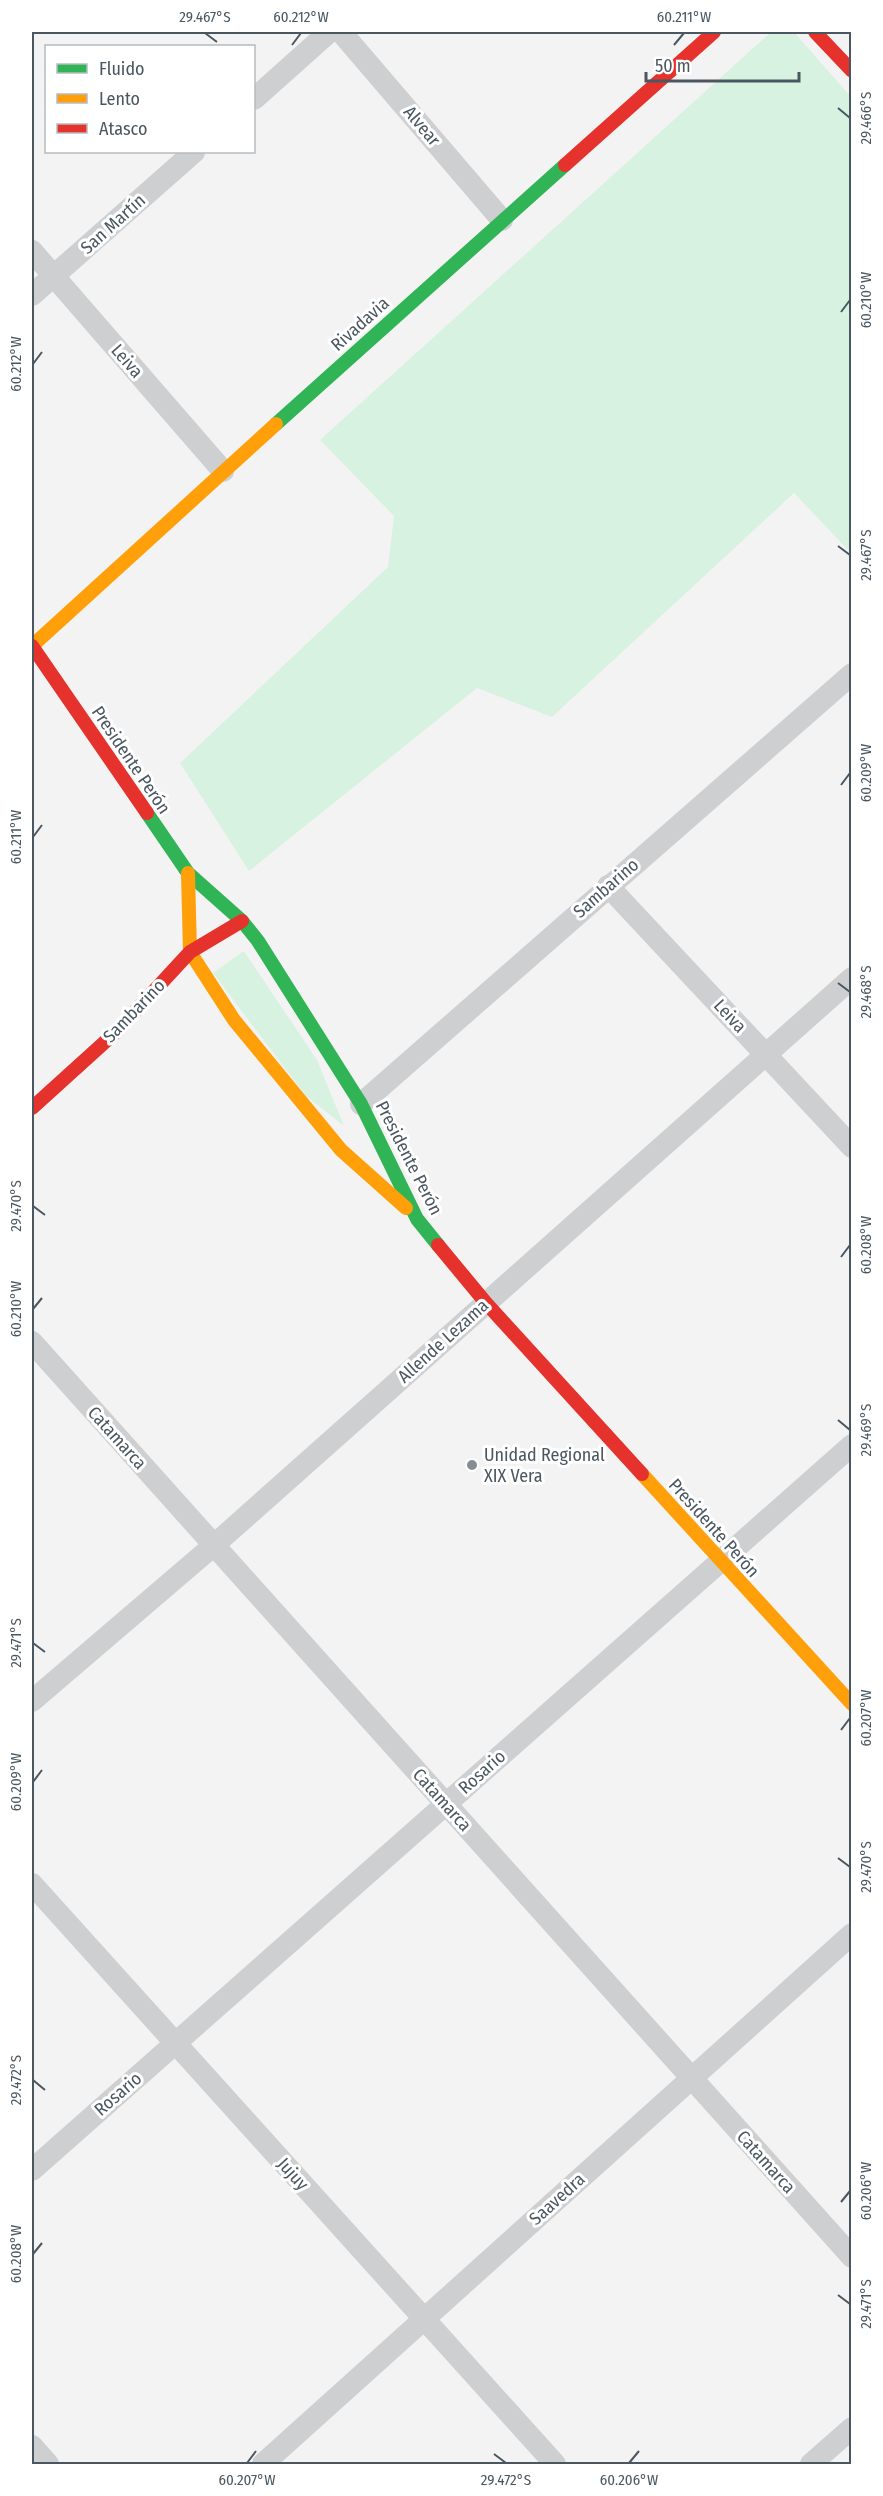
<svg xmlns="http://www.w3.org/2000/svg" width="883" height="2496" font-family="'Fira Sans Condensed',sans-serif">
<rect width="100%" height="100%" fill="#f3f3f3"/>
<g fill="#d8f2e1">
<path d="M 771,32 L 794,32 L 851,97 L 851,553 L 794,493 L 552,717 L 477,688 L 249,871 L 180,763 L 388,567 L 394,516 L 320,440 Z"/>
<path d="M 244,951 L 317,1060 L 344,1126 L 305,1095 L 213,973 Z"/>
</g>
<g fill="none" stroke-linecap="round" stroke-linejoin="round">
<g stroke="#cdcfd1" stroke-width="22">
<path d="M 341,32 L 502,220"/>
<path d="M 254,99 L 329,32"/>
<path d="M 32,251 L 223,471"/>
<path d="M 32,295 L 194,152"/>
<path d="M 608,886 L 852,1147"/>
<path d="M 361,1104 L 852,674"/>
<path d="M 32,1342 L 852,2257"/>
<path d="M 32,1701 L 213,1546 L 852,978"/>
<path d="M 32,1884 L 555,2464"/>
<path d="M 32,2170 L 852,1445"/>
<path d="M 32,2446 L 48,2464"/>
<path d="M 263,2464 L 852,1934"/>
<path d="M 811,2464 L 852,2428"/>
</g>
<g stroke="#30b455" stroke-width="14">
<path d="M 276,424 L 565,165"/>
<path d="M 147,813 L 188,873 L 242,921 L 258,941 L 361,1104 L 417,1219 L 438,1245"/>
</g>
<g stroke="#ff9f0a" stroke-width="14">
<path d="M 32,646 L 276,424"/>
<path d="M 188,873 L 190,952 L 234,1020 L 341,1150 L 406,1208"/>
<path d="M 642,1474 L 852,1704"/>
</g>
<g stroke="#e5322d" stroke-width="14">
<path d="M 815,32 L 852,71"/>
<path d="M 565,165 L 714,32"/>
<path d="M 32,646 L 147,813"/>
<path d="M 32,1108 L 117,1031 L 190,952 L 242,921"/>
<path d="M 438,1245 L 486,1303 L 642,1474"/>
</g>
</g>
<path fill="none" stroke="#4a5760" stroke-width="2" d="M 205,33 L 217,42M 292,45 L 301,33M 674,45 L 684,33M 838,108 L 850,118M 841,312 L 850,300M 33,364 L 42,352M 838,546 L 850,555M 841,785 L 850,773M 33,837 L 42,825M 838,983 L 850,992M 33,1206 L 45,1215M 841,1257 L 850,1245M 33,1309 L 42,1298M 838,1420 L 850,1430M 33,1643 L 45,1652M 841,1730 L 850,1718M 33,1782 L 42,1770M 838,1858 L 850,1867M 33,2080 L 45,2090M 841,2202 L 850,2191M 33,2254 L 42,2243M 838,2295 L 850,2304M 494,2454 L 506,2463M 247,2463 L 256,2451M 629,2463 L 639,2451"/>
<circle fill="#858e93" stroke="#fff" stroke-width="2" cx="472" cy="1465" r="6"/>
<g text-anchor="middle" stroke-width="6" stroke-linejoin="round" paint-order="stroke">
<g font-size="18" fill="#4a5760" stroke="#fff">
<text transform="translate(422 126) rotate(50)" y="6">Alvear</text>
<text transform="translate(113 224) rotate(-42)" y="6">San Martín</text>
<text transform="translate(360 324) rotate(-42)" y="6">Rivadavia</text>
<text transform="translate(127 361) rotate(49)" y="6">Leiva</text>
<text transform="translate(131 760) rotate(56)" y="6">Presidente Perón</text>
<text transform="translate(606 888) rotate(-41)" y="6">Sambarino</text>
<text transform="translate(134 1011) rotate(-46)" y="6">Sambarino</text>
<text transform="translate(730 1016) rotate(47)" y="6">Leiva</text>
<text transform="translate(409 1158) rotate(63)" y="6">Presidente Perón</text>
<text transform="translate(443 1341) rotate(-42)" y="6">Allende Lezama</text>
<text transform="translate(117 1438) rotate(48)" y="6">Catamarca</text>
<text transform="translate(714 1528) rotate(48)" y="6">Presidente Perón</text>
<text transform="translate(482 1772) rotate(-42)" y="6">Rosario</text>
<text transform="translate(442 1800) rotate(48)" y="6">Catamarca</text>
<text transform="translate(118 2094) rotate(-41)" y="6">Rosario</text>
<text transform="translate(766 2162) rotate(48)" y="6">Catamarca</text>
<text transform="translate(293 2174) rotate(48)" y="6">Jujuy</text>
<text transform="translate(557 2199) rotate(-42)" y="6">Saavedra</text>
</g>
<g font-size="18" fill="#4a5760" stroke="#fff" text-anchor="start">
<text x="484" y="1461">Unidad Regional<tspan x="484" dy="21">XIX Vera</tspan></text>
</g>
</g>
<rect width="883" height="2496" fill="none" stroke="#ffffff" stroke-width="66"/>
<rect x="45" y="45" width="210" height="108" fill="#ffffff" stroke="#b7bcbf" stroke-width="1.5"/>
<rect x="57" y="64" width="30" height="9" fill="#30b455" stroke="#b7bcbf" stroke-width="1.5"/>
<text x="99" y="75" font-size="18" fill="#4a5760">Fluido</text>
<rect x="57" y="94" width="30" height="9" fill="#ff9f0a" stroke="#b7bcbf" stroke-width="1.5"/>
<text x="99" y="105" font-size="18" fill="#4a5760">Lento</text>
<rect x="57" y="124" width="30" height="9" fill="#e5322d" stroke="#b7bcbf" stroke-width="1.5"/>
<text x="99" y="135" font-size="18" fill="#4a5760">Atasco</text>
<path d="M646 72v9h153v-9" fill="none" stroke="#4a5760" stroke-width="3"/>
<text x="655" y="72" font-size="18" fill="#4a5760" stroke="#ffffff" stroke-width="4.5" paint-order="stroke">50 m</text>
<rect x="33" y="33" width="817" height="2430" fill="none" stroke="#4a5760" stroke-width="2"/>
<g font-size="15" text-anchor="middle" fill="#4a5760">
<text x="205" y="22">29.467°S</text>
<text x="301" y="22">60.212°W</text>
<text x="684" y="22">60.211°W</text>
<text transform="translate(866 118) rotate(-90)" y="5">29.466°S</text>
<text transform="translate(866 300) rotate(-90)" y="5">60.210°W</text>
<text transform="translate(16 364) rotate(-90)" y="5">60.212°W</text>
<text transform="translate(866 555) rotate(-90)" y="5">29.467°S</text>
<text transform="translate(866 773) rotate(-90)" y="5">60.209°W</text>
<text transform="translate(16 837) rotate(-90)" y="5">60.211°W</text>
<text transform="translate(866 992) rotate(-90)" y="5">29.468°S</text>
<text transform="translate(16 1206) rotate(-90)" y="5">29.470°S</text>
<text transform="translate(866 1245) rotate(-90)" y="5">60.208°W</text>
<text transform="translate(16 1309) rotate(-90)" y="5">60.210°W</text>
<text transform="translate(866 1430) rotate(-90)" y="5">29.469°S</text>
<text transform="translate(16 1643) rotate(-90)" y="5">29.471°S</text>
<text transform="translate(866 1718) rotate(-90)" y="5">60.207°W</text>
<text transform="translate(16 1782) rotate(-90)" y="5">60.209°W</text>
<text transform="translate(866 1867) rotate(-90)" y="5">29.470°S</text>
<text transform="translate(16 2080) rotate(-90)" y="5">29.472°S</text>
<text transform="translate(866 2191) rotate(-90)" y="5">60.206°W</text>
<text transform="translate(16 2254) rotate(-90)" y="5">60.208°W</text>
<text transform="translate(866 2304) rotate(-90)" y="5">29.471°S</text>
<text x="247" y="2485">60.207°W</text>
<text x="506" y="2485">29.472°S</text>
<text x="629" y="2485">60.206°W</text>
</g>
</svg>
